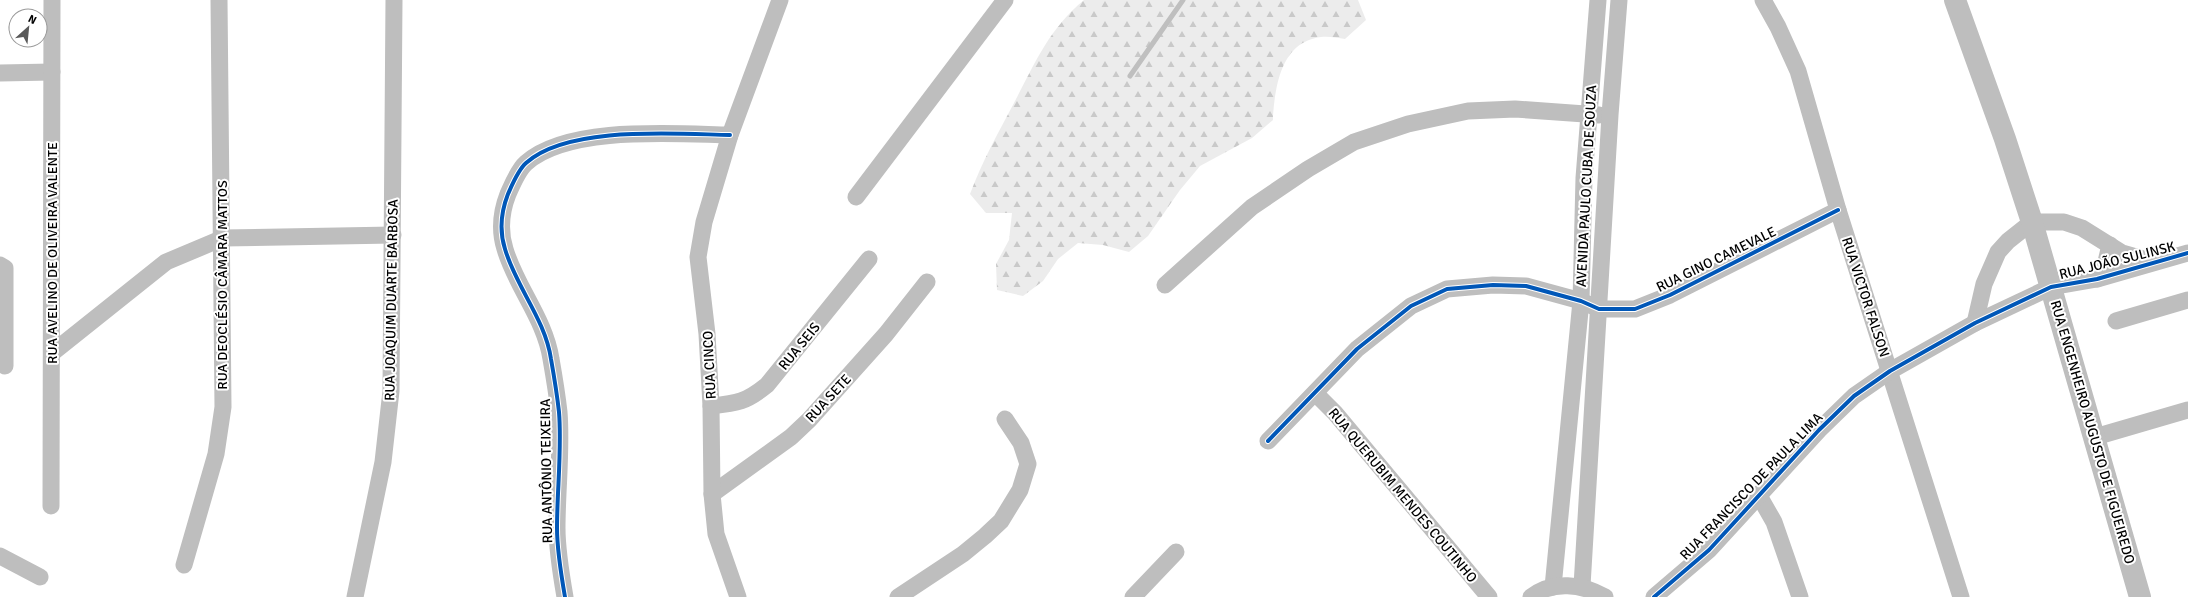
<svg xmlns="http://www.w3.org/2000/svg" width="2188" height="597" font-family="Signika,sans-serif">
<defs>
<pattern id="forest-firs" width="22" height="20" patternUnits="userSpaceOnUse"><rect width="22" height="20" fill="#ececec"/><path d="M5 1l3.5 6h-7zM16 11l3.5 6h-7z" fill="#c9c9c9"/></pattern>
</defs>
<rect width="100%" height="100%" fill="#fff"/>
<path fill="url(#forest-firs)" d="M 1084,0 L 1358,0 L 1366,20 L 1345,39 C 1338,38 1328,36 1321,37 C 1280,42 1275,88 1273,120 L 1252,138 L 1200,166 L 1180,190 L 1148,236 L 1129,252 L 1103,245 L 1078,243 L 1058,259 L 1043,281 L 1023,296 L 997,290 L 996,264 L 1009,240 L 1012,213 L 986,213 L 970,194 C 982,162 998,133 1014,103 C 1035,63 1049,29 1084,0 Z"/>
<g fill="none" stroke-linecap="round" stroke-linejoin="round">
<path stroke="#bfbfbf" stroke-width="5" d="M 1130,76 L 1183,0"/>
<g stroke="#bebebe" stroke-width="17">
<path d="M 1763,0 L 1778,27 L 1798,71 L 1838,210 L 1961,597"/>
<path d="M 0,73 L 52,72"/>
<path d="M 856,197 L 1005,0"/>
<path d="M 0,265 L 5,268 L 5,366"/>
<path d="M 2097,279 L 2105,266 L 2110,245"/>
<path d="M 1165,285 L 1252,207 L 1308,169 L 1354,142 L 1408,124 L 1468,111 L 1515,109 L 1599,115"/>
<path d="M 2116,321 L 2188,300"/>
<path d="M 1975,323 L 1984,284 L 1998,252 L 2008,241 L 2032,222 L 2064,222 L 2082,228 L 2122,253 L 2143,259 L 2154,260"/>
<path d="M 52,353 L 166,262 L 223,238 L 393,235"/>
<path d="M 1315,393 L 1335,413 L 1489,597"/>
<path d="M 711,406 C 738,403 746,402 767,385 L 869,259"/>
<path d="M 2095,437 L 2188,410"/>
<path d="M 1268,441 L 1357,349 L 1411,306 L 1447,289 L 1493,285 L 1526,286 L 1581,301 L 1599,309 L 1635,309 L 1670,295 L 1838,210"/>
<path d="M 712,494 L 791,437 L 809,420 L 886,334 L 927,282"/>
<path d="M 1758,494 L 1774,522 L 1800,597"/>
<path d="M 51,506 L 52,0"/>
<path d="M 0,556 L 40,577"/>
<path d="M 184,565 L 216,454 L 223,407 L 219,0"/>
<path d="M 1582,586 L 1610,115 L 1619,0"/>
<path d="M 1553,587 L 1581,301 L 1584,178 L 1598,0"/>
<path d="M 355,597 L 383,462 L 391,391 L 394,0"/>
<path d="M 565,597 C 561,574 557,551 557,528 C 557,490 562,449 559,412 C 557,394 554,376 551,359 C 545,319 516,287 505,249 C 499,230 501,212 508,194 C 512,185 518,170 526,163 C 568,125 676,134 730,135"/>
<path d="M 738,597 L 716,534 L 712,494 L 711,406 L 707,334 L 698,257 L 704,222 L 730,135 L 780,0"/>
<path d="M 898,597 L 963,554 L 985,536 L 1001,521 L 1020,490 L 1028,464 L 1021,443 L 1005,419"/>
<path d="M 1133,597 L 1176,552"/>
<path d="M 1531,597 C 1553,580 1582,584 1605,597"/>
<path d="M 1654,597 L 1709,550 L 1819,430 L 1854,396 L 1890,371 L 1975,323 L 2051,287 L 2097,279 L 2188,253"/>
</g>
<path stroke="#bebebe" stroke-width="22" d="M 1955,0 L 2005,139 L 2032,222 L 2140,597"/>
<g stroke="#fff" stroke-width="6">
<g id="cycleway">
<path d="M 1268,441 L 1357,349 L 1411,306 L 1447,289 L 1493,285 L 1526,286 L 1581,301 L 1599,309 L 1635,309 L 1670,295 L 1838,210"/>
<path d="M 565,597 C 561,574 557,551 557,528 C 557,490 562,449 559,412 C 557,394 554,376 551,359 C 545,319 516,287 505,249 C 499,230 501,212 508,194 C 512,185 518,170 526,163 C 568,125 676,134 730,135"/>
<path d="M 1654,597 L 1709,550 L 1819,430 L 1854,396 L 1890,371 L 1975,323 L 2051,287 L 2097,279 L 2188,253"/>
</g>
</g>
<use href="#cycleway" stroke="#0057b8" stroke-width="4"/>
</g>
<g text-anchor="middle" stroke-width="4" stroke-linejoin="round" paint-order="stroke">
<g font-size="14" fill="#000" stroke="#fff">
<text transform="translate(1586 186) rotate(-87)" y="5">AVENIDA PAULO CUBA DE SOUZA</text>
<text transform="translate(52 253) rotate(-90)" y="5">RUA AVELINO DE OLIVEIRA VALENTE</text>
<text transform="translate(1716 259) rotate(-26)" y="5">RUA GINO CAMEVALE</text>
<text transform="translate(2117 260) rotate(-14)" y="5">RUA JOÃO SULINSK</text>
<text transform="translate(222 285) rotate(-90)" y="5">RUA DEOCLÉSIO CÂMARA MATTOS</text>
<text transform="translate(1866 297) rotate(72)" y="5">RUA VICTOR FALSON</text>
<text transform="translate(391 300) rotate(-89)" y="5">RUA JOAQUIM DUARTE BARBOSA</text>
<text transform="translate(799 346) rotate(-51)" y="5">RUA SEIS</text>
<text transform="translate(709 365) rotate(-93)" y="5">RUA CINCO</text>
<text transform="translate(828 398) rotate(-47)" y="5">RUA SETE</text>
<text transform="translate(2093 432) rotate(74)" y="5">RUA ENGENHEIRO AUGUSTO DE FIGUEIREDO</text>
<text transform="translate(546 471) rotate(-91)" y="5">RUA ANTÔNIO TEIXEIRA</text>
<text transform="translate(1751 486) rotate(-46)" y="5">RUA FRANCISCO DE PAULA LIMA</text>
<text transform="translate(1403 495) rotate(50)" y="5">RUA QUERUBIM MENDES COUTINHO</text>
</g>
</g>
<g transform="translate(28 28) rotate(27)"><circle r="19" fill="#ffffff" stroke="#999999"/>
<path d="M0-3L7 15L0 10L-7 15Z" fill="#595959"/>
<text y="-6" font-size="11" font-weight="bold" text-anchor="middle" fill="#000000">N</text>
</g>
</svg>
